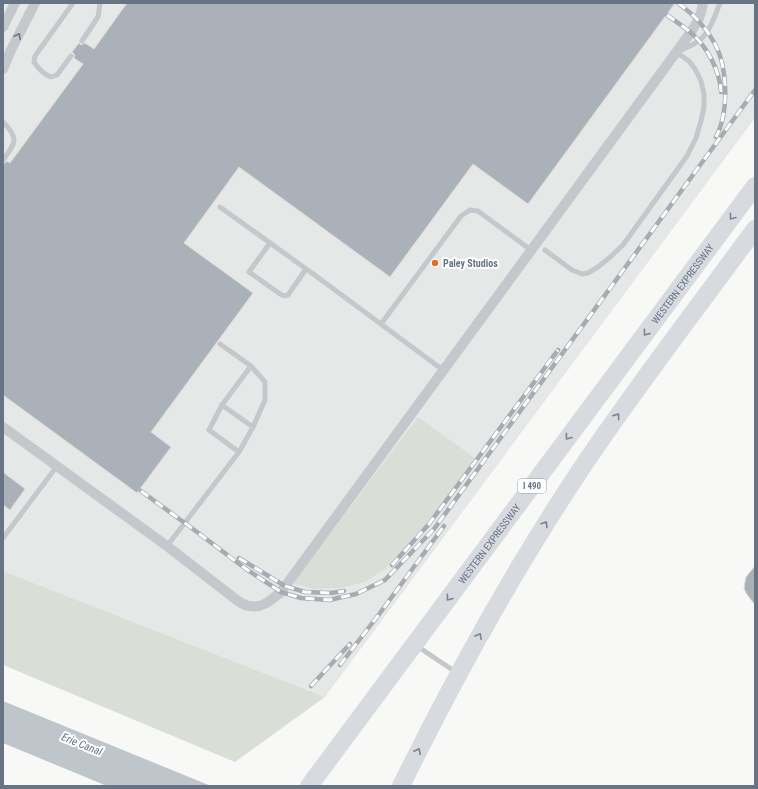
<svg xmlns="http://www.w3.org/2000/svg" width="758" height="789" font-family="'Roboto Condensed',sans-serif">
<rect width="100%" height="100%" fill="#f8f8f6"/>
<path fill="#e6e7e7" d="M 3,3 L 755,3 L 755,118 L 325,697 L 3,571 Z"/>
<g fill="#d9dfd7">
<path d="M 418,417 L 475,458 L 431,518 L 385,569 L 365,582 L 340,588 L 313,589 L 293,583 Z"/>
<path d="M 3,571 L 325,697 L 235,762 L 3,665 Z"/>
</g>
<path fill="#bec6cc" d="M 3,701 L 211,786 L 107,786 L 3,743 Z"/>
<g fill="#abb1b8" stroke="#dadad8">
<path d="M 127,3 L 675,3 L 528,204 L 473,164 L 390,277 L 239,167 L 184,243 L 253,293 L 151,432 L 171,447 L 137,493 L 3,395 L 3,163 L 5,163 L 7,161 L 10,163 L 83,64 L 74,58 L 75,55 L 72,52 L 79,43 L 81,45 L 85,43 L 94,49 Z"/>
<path d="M 3,472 L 25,489 L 10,510 L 3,505 Z"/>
<path d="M 755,566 L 755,605 L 746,593 L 744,588 L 745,582 L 746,577 Z"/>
</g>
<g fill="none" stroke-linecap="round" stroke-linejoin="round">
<g stroke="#c4c7cb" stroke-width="5">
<path d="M 82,41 L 98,17 L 100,3"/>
<path d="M 71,56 L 57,75 L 51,77 C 43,74 39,69 34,62 L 35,56 L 73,3"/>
<path d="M 3,122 C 19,138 16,142 4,159"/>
<path d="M 220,207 L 316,276 L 443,370"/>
<path d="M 270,243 L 249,272 L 280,294 L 285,296 L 288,295 L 306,269"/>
<path d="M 545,250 L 572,270 L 582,274 L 588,273 L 598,267 L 609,258 L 623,245 L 687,156 L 696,138 L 701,121 L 704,107 L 704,94 L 701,81 L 695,69 L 689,61 L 676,52 C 683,49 694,45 700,40 C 710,31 715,16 720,3"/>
<path d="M 381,324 L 461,216 L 470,210 L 478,211 L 531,250"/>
<path d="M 220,344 L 251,366 L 265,382 L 265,400 L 253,427"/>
<path d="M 222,405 L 251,366"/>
<path d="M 3,538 L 57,466"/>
<path d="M 167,546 L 239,452 L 253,427 L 222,405 L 209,430 L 239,452"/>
<path d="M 417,646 L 457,673"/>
</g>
<g stroke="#c4c7cb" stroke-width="10">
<path d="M 3,27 L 15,3"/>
<path d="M 3,69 L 11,50 L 35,3"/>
<path d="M 3,427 L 167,546 L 238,601 C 241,603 246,606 250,606 C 262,609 272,599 281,592 L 691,32 C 698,21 701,16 703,3"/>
</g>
<g stroke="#d7dadf" stroke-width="18">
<path id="s1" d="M 309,786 L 755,186"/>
<path d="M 401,786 C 456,674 516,566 585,463 C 639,383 698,307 755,229"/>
</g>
<g stroke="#a7abb2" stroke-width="4.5">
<g id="rail">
<path d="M 678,3 C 693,14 706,27 715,44 C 728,68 729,113 716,137"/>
<path d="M 667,15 C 675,21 683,26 690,32 C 707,46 720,71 721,92"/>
<path d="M 141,491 L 193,529 L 246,569 L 281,592 L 301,598 L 329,600 L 356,594 L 385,580 L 434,529 L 755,90"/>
<path d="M 239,558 L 285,586 L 305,592 L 331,593 L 344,591"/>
<path d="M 392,565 L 429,524 L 558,350"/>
<path d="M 340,665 L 380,613 L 444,526"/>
<path d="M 311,686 L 336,659 L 350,644"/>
</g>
</g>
<use href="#rail" stroke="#fff" stroke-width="3" stroke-dasharray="9" stroke-linecap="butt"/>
</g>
<defs><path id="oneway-chevron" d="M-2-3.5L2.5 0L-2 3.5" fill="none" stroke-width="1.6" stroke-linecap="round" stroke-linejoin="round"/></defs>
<use stroke="#6d7889" href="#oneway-chevron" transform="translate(18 36) rotate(-63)"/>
<g stroke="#798393">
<use href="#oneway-chevron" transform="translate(732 217) rotate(127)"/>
<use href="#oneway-chevron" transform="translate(646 333) rotate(127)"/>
<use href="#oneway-chevron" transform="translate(617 416) rotate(-55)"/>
<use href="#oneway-chevron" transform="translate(568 437) rotate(127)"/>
<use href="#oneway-chevron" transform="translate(545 524) rotate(-58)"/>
<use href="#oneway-chevron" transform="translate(449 598) rotate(127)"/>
<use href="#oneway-chevron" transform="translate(479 636) rotate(-61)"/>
<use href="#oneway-chevron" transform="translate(418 751) rotate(-64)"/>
</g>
<circle fill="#e16f2c" stroke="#fff" stroke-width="1.5" cx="435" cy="263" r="4"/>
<g text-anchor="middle" stroke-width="4" stroke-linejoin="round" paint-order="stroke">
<rect fill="#fff" stroke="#959eaa" stroke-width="1" x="518" y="479" width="28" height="14" rx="3"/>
<g font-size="9" font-weight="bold" fill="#687486">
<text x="532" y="489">I 490</text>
</g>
<g font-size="10" font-weight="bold" fill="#687486" stroke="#fff" text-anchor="start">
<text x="443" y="267">Paley Studios</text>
</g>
<g font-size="10" fill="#687486" stroke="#fff">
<text dy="4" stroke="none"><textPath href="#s1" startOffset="626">WESTERN EXPRESSWAY</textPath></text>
<text dy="4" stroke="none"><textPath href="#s1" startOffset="302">WESTERN EXPRESSWAY</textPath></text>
</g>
<g font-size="11" font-style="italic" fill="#637682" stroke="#fff">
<text transform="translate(82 744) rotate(22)" y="4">Erie Canal</text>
</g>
</g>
<rect width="758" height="789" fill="none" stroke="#687486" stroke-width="8"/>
</svg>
